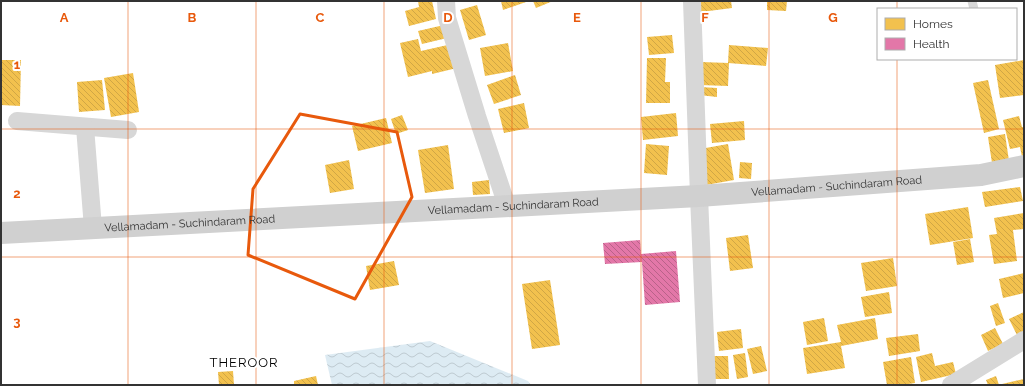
<svg xmlns="http://www.w3.org/2000/svg" width="1025" height="386" font-family="Raleway,sans-serif">
<defs>
<pattern id="water-waves" width="16" height="10" patternUnits="userSpaceOnUse"><rect width="16" height="10" fill="#ddebf3"/><path d="M0 5q4-4 8 0t8 0" fill="none" stroke="#becad1"/></pattern>
<pattern id="homes-back-hatch" width="6" height="6" patternUnits="userSpaceOnUse"><rect width="6" height="6" fill="#f2c14e"/><path d="M-1 5l2 2M0 0l6 6M5-1l2 2" fill="none" stroke="#d0a645"/></pattern>
<pattern id="health-back-hatch" width="6" height="6" patternUnits="userSpaceOnUse"><rect width="6" height="6" fill="#e377a8"/><path d="M-1 5l2 2M0 0l6 6M5-1l2 2" fill="none" stroke="#b96289"/></pattern>
</defs>
<rect width="100%" height="100%" fill="#fff"/>
<path fill="url(#water-waves)" d="M 430,341 L 528,381 L 531,385 L 332,385 L 325,355 Z"/>
<g fill="url(#homes-back-hatch)">
<path d="M 418,1 L 432,1 L 436,19 L 409,26 L 405,11 L 419,7 Z"/>
<path d="M 501,1 L 529,1 L 503,10 Z"/>
<path d="M 533,1 L 553,1 L 536,8 Z"/>
<path d="M 700,1 L 731,1 L 732,8 L 701,12 Z"/>
<path d="M 767,1 L 787,1 L 786,11 L 767,10 Z"/>
<path d="M 477,5 L 486,35 L 469,40 L 460,10 Z"/>
<path d="M 444,25 L 447,38 L 422,44 L 418,31 Z"/>
<path d="M 672,35 L 674,53 L 649,55 L 647,37 Z"/>
<path d="M 418,39 L 421,51 L 452,44 L 457,68 L 432,74 L 432,71 L 408,77 L 400,43 Z"/>
<path d="M 508,43 L 513,71 L 485,76 L 480,48 Z"/>
<path d="M 729,45 L 768,48 L 766,66 L 728,63 Z"/>
<path d="M 647,58 L 666,58 L 665,82 L 670,82 L 670,103 L 646,103 Z"/>
<path d="M 1,60 L 21,60 L 20,106 L 1,105 Z"/>
<path d="M 1024,60 L 1024,95 L 1000,98 L 995,65 Z"/>
<path d="M 701,62 L 729,63 L 728,86 L 700,85 Z"/>
<path d="M 133,73 L 139,112 L 111,117 L 104,78 Z"/>
<path d="M 515,75 L 521,95 L 494,104 L 487,85 Z"/>
<path d="M 102,80 L 105,110 L 79,112 L 77,82 Z"/>
<path d="M 988,80 L 999,129 L 984,133 L 973,83 Z"/>
<path d="M 700,87 L 717,88 L 717,97 L 699,95 Z"/>
<path d="M 524,103 L 529,128 L 504,133 L 498,109 Z"/>
<path d="M 676,113 L 678,136 L 643,140 L 641,117 Z"/>
<path d="M 402,115 L 408,130 L 396,134 L 391,119 Z"/>
<path d="M 1019,116 L 1022,127 L 1024,127 L 1023,162 L 1020,147 L 1010,149 L 1003,120 Z"/>
<path d="M 386,118 L 392,143 L 358,151 L 352,126 Z"/>
<path d="M 744,121 L 745,140 L 712,143 L 710,124 Z"/>
<path d="M 1005,134 L 1009,161 L 992,163 L 988,137 Z"/>
<path d="M 646,144 L 669,146 L 667,175 L 644,173 Z"/>
<path d="M 728,144 L 734,180 L 706,185 L 700,149 Z"/>
<path d="M 448,145 L 454,189 L 425,193 L 418,150 Z"/>
<path d="M 349,160 L 354,189 L 330,193 L 325,165 Z"/>
<path d="M 740,162 L 752,163 L 751,179 L 739,178 Z"/>
<path d="M 489,180 L 490,194 L 473,195 L 472,182 Z"/>
<path d="M 1020,187 L 1023,201 L 985,207 L 982,192 Z"/>
<path d="M 968,207 L 973,238 L 930,245 L 925,214 Z"/>
<path d="M 1024,213 L 1024,229 L 1013,230 L 1017,261 L 994,264 L 989,235 L 997,234 L 994,218 Z"/>
<path d="M 748,235 L 753,268 L 730,271 L 726,238 Z"/>
<path d="M 970,239 L 974,262 L 957,265 L 953,242 Z"/>
<path d="M 893,258 L 897,286 L 866,291 L 861,263 Z"/>
<path d="M 394,261 L 399,285 L 370,290 L 366,266 Z"/>
<path d="M 1024,273 L 1024,293 L 1003,298 L 999,279 Z"/>
<path d="M 550,280 L 560,345 L 532,349 L 522,284 Z"/>
<path d="M 889,292 L 892,313 L 865,317 L 861,297 Z"/>
<path d="M 998,303 L 1005,323 L 996,326 L 990,306 Z"/>
<path d="M 1024,312 L 1024,332 L 1017,335 L 1009,319 Z"/>
<path d="M 824,318 L 828,341 L 807,345 L 803,322 Z"/>
<path d="M 875,318 L 878,339 L 841,346 L 845,368 L 807,374 L 803,348 L 841,342 L 837,325 Z"/>
<path d="M 995,328 L 1003,344 L 988,351 L 981,335 Z"/>
<path d="M 741,329 L 743,348 L 719,351 L 717,332 Z"/>
<path d="M 918,334 L 920,351 L 889,356 L 886,338 Z"/>
<path d="M 761,346 L 767,371 L 753,374 L 747,349 Z"/>
<path d="M 745,353 L 748,377 L 737,379 L 733,355 Z"/>
<path d="M 932,353 L 935,366 L 953,362 L 956,374 L 921,382 L 916,357 Z"/>
<path d="M 713,356 L 728,356 L 729,379 L 714,379 Z"/>
<path d="M 911,357 L 915,383 L 902,385 L 887,385 L 883,362 Z"/>
<path d="M 233,371 L 234,385 L 219,385 L 218,372 Z"/>
<path d="M 316,376 L 318,385 L 294,385 L 294,381 Z"/>
<path d="M 996,376 L 999,385 L 988,385 L 986,380 Z"/>
<path d="M 1024,379 L 1024,385 L 1002,385 L 1002,384 Z"/>
</g>
<path fill="url(#health-back-hatch)" d="M 640,240 L 641,254 L 676,251 L 680,302 L 645,305 L 642,262 L 605,264 L 603,243 Z"/>
<g fill="none" stroke-linecap="round" stroke-linejoin="round">
<path stroke="#d7d7d7" stroke-width="9" d="M 972,1 L 974,9"/>
<g stroke="#d7d7d7" stroke-width="18">
<path d="M 446,1 L 447,18 L 477,116 L 507,206"/>
<path d="M 692,1 L 699,196 L 707,385"/>
<path d="M 17,121 L 128,130"/>
<path d="M 85,127 L 93,228"/>
<path d="M 951,385 L 1024,340"/>
</g>
<path stroke="#d0d0d0" stroke-width="22" id="s1" d="M 1,233 L 699,196 L 981,175 L 1024,166"/>
</g>
<path fill="none" stroke="#e8590c" stroke-width="3" stroke-linejoin="round" d="M 300,114 L 397,132 L 412,197 L 355,299 L 248,255 L 253,189 Z"/>
<path fill="none" stroke="#e8590c" stroke-width="1" stroke-opacity="0.55" d="M 128,1 L 128,385M 256,1 L 256,385M 384,1 L 384,385M 512,1 L 512,385M 641,1 L 641,385M 769,1 L 769,385M 897,1 L 897,9M 897,59 L 897,385M 1,129 L 1024,129M 1,257 L 1024,257"/>
<g text-anchor="middle" stroke-width="4" stroke-linejoin="round" paint-order="stroke">
<g font-size="11" fill="#333" stroke="#fff">
<text dy="4" stroke="none"><textPath href="#s1" startOffset="837">Vellamadam - Suchindaram Road</textPath></text>
<text dy="4" stroke="none"><textPath href="#s1" startOffset="513">Vellamadam - Suchindaram Road</textPath></text>
<text dy="4" stroke="none"><textPath href="#s1" startOffset="189">Vellamadam - Suchindaram Road</textPath></text>
</g>
<g font-size="13" letter-spacing="1" fill="#000" stroke="#fff">
<text x="244" y="367">THEROOR</text>
</g>
</g>
<g font-size="13" text-anchor="middle" font-weight="bold" fill="#e8590c" stroke="#fff" stroke-width="4" stroke-linejoin="round" paint-order="stroke">
<text x="64" y="22">A</text>
<text x="192" y="22">B</text>
<text x="320" y="22">C</text>
<text x="448" y="22">D</text>
<text x="577" y="22">E</text>
<text x="705" y="22">F</text>
<text x="833" y="22">G</text>
<text x="17" y="69">1</text>
<text x="17" y="198">2</text>
<text x="17" y="326">3</text>
</g>
<rect width="1025" height="386" fill="none" stroke="#333333" stroke-width="4"/>
<rect x="877" y="8" width="140" height="52" fill="#ffffff" stroke="#adadad"/>
<rect x="885" y="18" width="20" height="12" fill="#f2c14e" stroke="#adadad"/>
<text x="913" y="28" font-size="12" fill="#333333">Homes</text>
<rect x="885" y="38" width="20" height="12" fill="#e377a8" stroke="#adadad"/>
<text x="913" y="48" font-size="12" fill="#333333">Health</text>
</svg>
